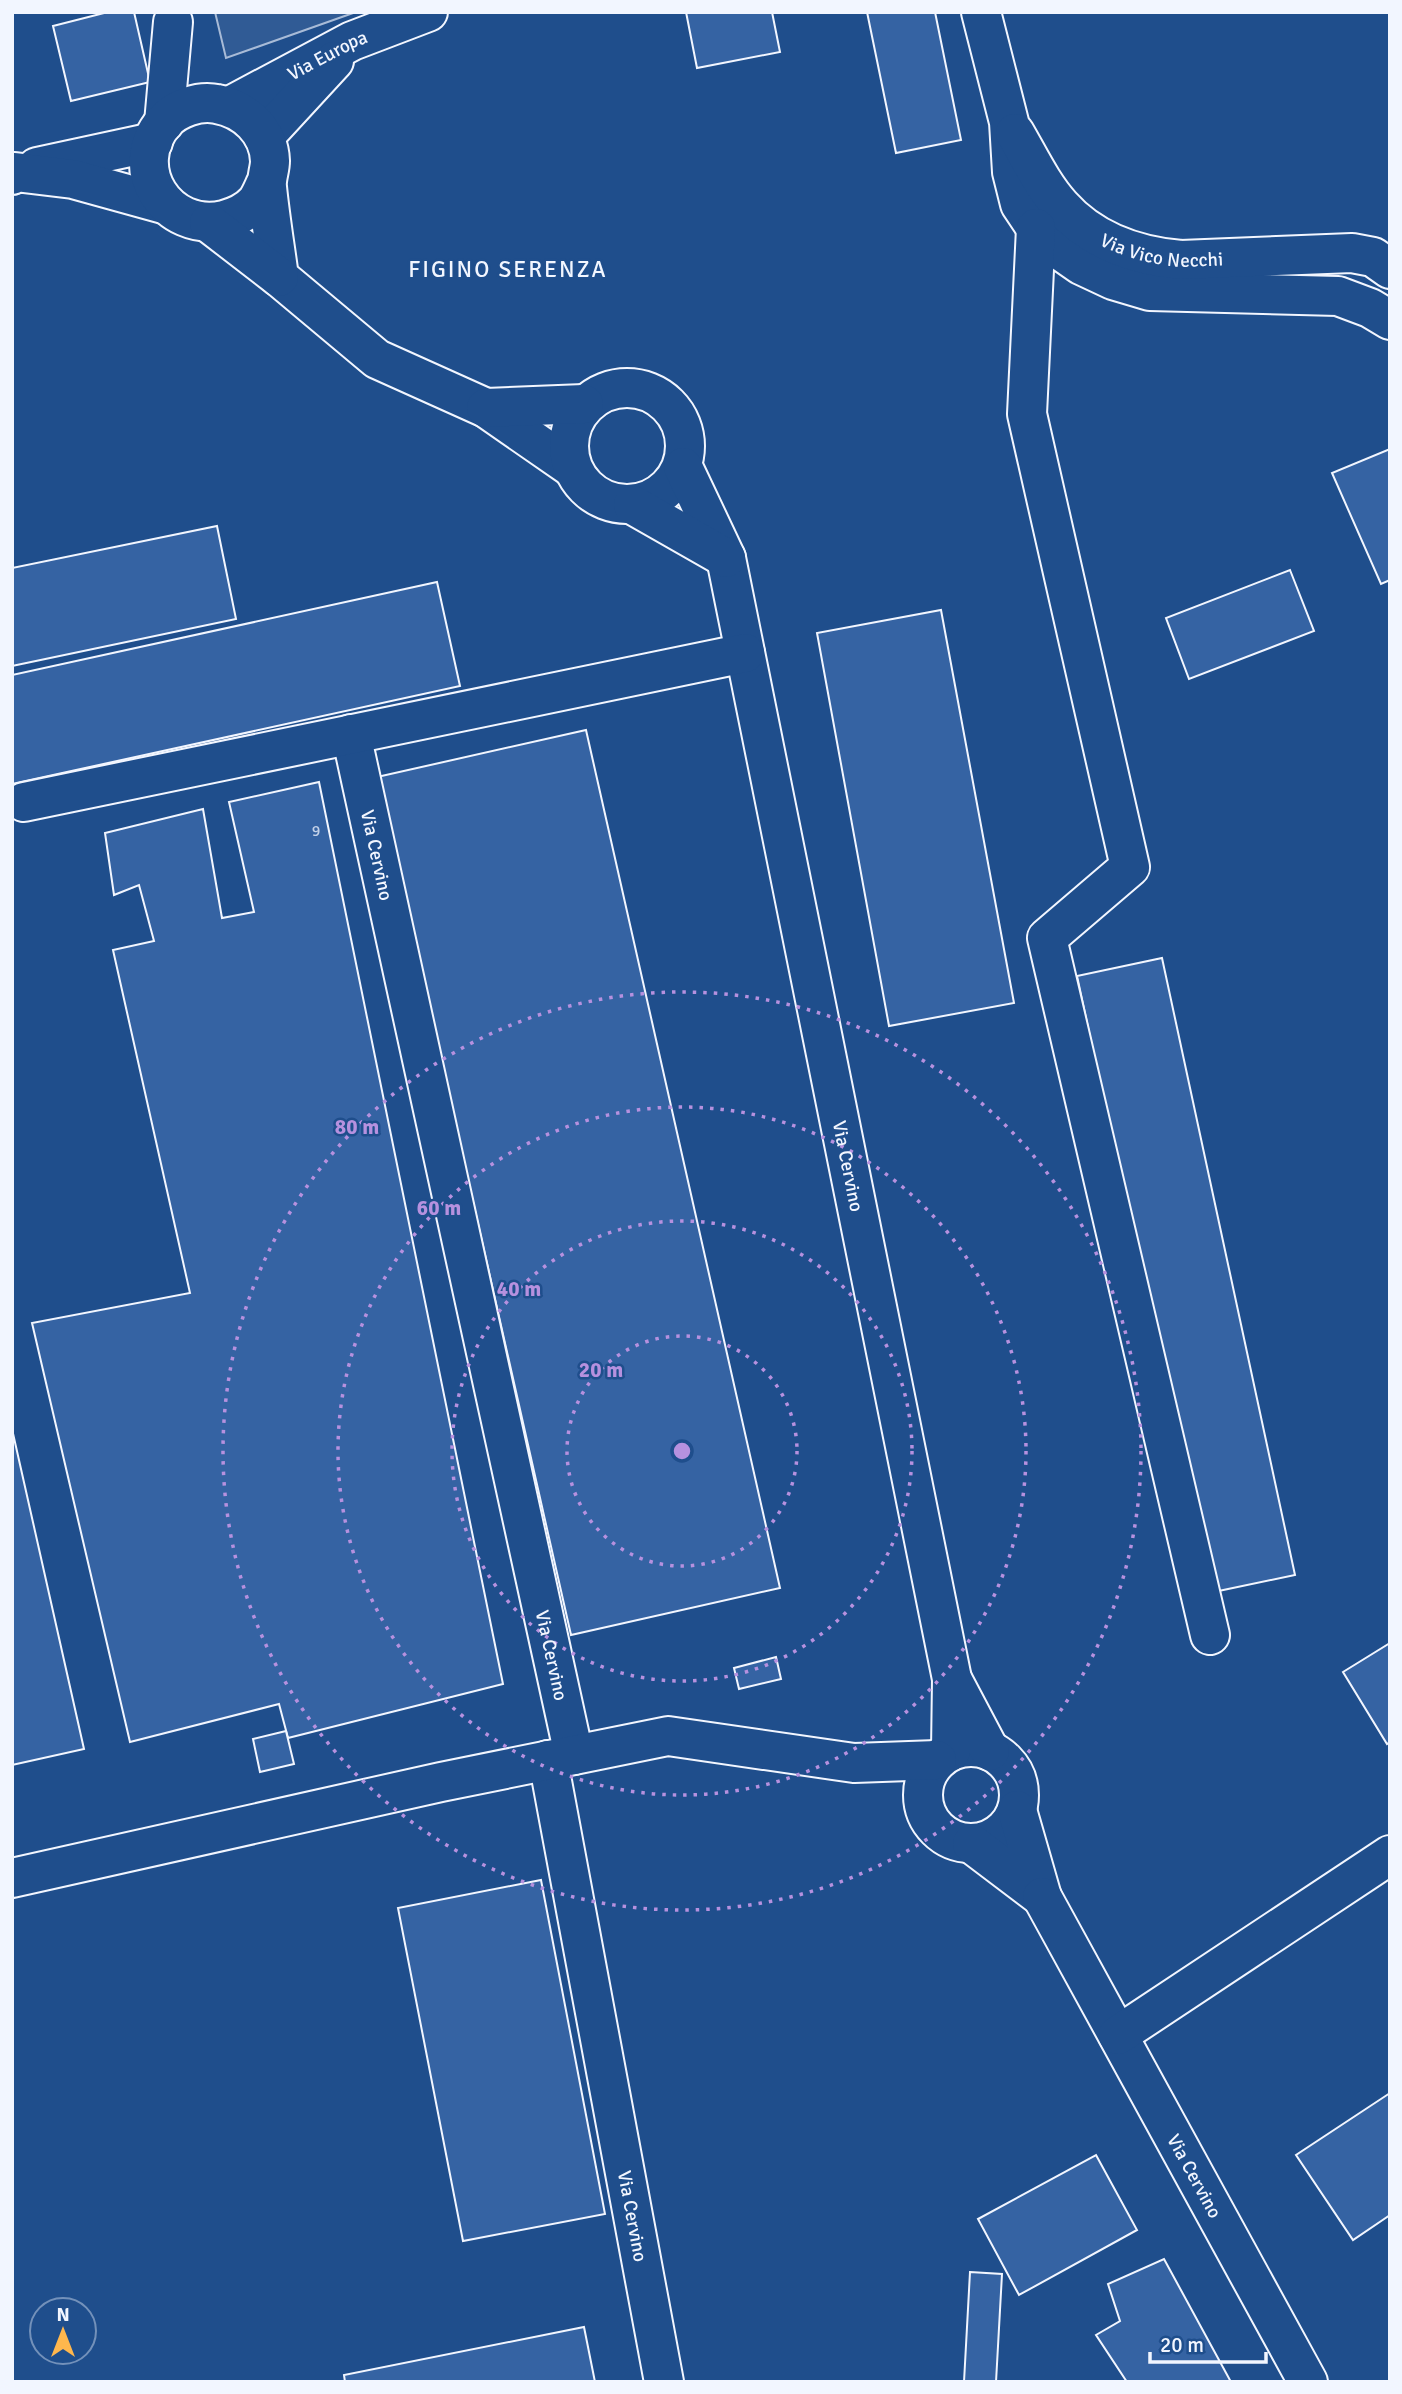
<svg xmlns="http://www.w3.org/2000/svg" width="1402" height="2394" font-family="Signika,sans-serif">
<rect width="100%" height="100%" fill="#1f4e8c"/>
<path fill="#305b95" stroke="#a8bbd7" stroke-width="2" d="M 215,12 L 356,12 L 226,58 Z"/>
<g fill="#3563a3" stroke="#f2f6ff" stroke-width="2">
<path d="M 108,12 L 134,12 L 150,82 L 71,101 L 53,26 Z"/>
<path d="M 686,12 L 772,12 L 780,52 L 697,68 Z"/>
<path d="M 867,12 L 935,12 L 961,140 L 896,153 Z"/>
<path d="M 1390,449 L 1390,580 L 1381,584 L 1332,473 Z"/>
<path d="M 217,526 L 236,619 L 12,666 L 12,568 Z"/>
<path d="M 1290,570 L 1314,631 L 1189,679 L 1166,618 Z"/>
<path d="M 437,582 L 460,686 L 12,784 L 12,675 Z"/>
<path d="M 941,610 L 1014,1003 L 889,1026 L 817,633 Z"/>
<path d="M 586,730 L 780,1588 L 571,1635 L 377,777 Z"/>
<path d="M 319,782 L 503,1684 L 288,1738 L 279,1704 L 130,1742 L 32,1323 L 190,1293 L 113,950 L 154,941 L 139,885 L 114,895 L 105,833 L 203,809 L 222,918 L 254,912 L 229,802 Z"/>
<path d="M 1162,958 L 1295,1575 L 1209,1593 L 1077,976 Z"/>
<path d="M 12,1429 L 84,1749 L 12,1765 Z"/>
<path d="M 1390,1643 L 1390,1742 L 1387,1744 L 1343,1672 Z"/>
<path d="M 776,1657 L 781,1679 L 739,1689 L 734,1668 Z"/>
<path d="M 286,1731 L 294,1764 L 260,1772 L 253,1739 Z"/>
<path d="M 541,1880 L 605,2214 L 463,2241 L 398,1908 Z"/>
<path d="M 1390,2093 L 1390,2215 L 1353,2240 L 1296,2155 Z"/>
<path d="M 1096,2155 L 1137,2230 L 1019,2295 L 978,2219 Z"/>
<path d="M 1164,2259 L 1231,2382 L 1127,2382 L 1096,2335 L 1120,2321 L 1108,2284 Z"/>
<path d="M 970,2272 L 1002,2274 L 996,2382 L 964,2382 Z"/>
<path d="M 584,2327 L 595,2382 L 345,2382 L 344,2375 Z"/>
</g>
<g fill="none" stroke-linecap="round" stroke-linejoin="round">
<g stroke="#f2f6ff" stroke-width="42">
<g id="minor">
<path d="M 981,12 L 1009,122 L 1012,172 L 1020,204 L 1036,228 L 1058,249 L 1081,265 L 1113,280 L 1150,291 L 1338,296 L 1370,308 L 1390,320"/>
<path id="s1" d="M 230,106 L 352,41 L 428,12"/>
<path d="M 164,123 L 173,22"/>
<path id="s2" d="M 1015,133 C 1029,157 1042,185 1061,206 C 1092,241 1136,256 1181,260 L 1352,253 L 1373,257 L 1390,269"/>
<path d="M 264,137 L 334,61"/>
<path d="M 37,167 L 153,142"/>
<path d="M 12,175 L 15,172 L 73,179 L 167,205"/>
<path d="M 266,183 C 263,189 260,197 256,202 C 248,211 235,217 224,220 C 167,233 125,168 164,122 C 176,108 200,100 217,104 C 245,109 269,131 270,161 C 270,170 266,178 267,187 C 270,217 275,247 279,277 L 377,359 L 486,408 L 571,467"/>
<path d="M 209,223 L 279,277"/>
<path d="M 1036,228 L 1027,414 L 1130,867 L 1047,938 L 1210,1635"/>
<circle cx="627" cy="446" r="58"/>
<path d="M 486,408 L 584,404"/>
<path id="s3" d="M 683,467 L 726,558 L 952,1679"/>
<path d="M 633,505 L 726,558"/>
<path id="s4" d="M 351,734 L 574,1755"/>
<path d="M 24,802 L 745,653"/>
<circle cx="971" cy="1795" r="48"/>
<path d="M 951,1751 L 952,1679 L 990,1751"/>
<path id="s5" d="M 548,1760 L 664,2382"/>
<path d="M 972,1844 L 1042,1897 L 1017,1810"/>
<path d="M 12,1878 L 441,1782 L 668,1736 L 854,1763 L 937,1760"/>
<path id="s6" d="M 1042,1897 L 1308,2382"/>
<path d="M 1118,2035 L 1390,1855"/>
</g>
</g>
<use href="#minor" stroke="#1f4e8c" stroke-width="38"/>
</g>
<g fill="none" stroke="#b691df" stroke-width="3.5" stroke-dasharray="3.5 7">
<circle cx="682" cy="1451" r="115"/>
<circle cx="682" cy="1451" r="230"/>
<circle cx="682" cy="1451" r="344"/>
<circle cx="682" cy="1451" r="459"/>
</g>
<g text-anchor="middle" stroke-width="5" stroke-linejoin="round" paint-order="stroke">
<g font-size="16" fill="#c3d1e8">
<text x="316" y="836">9</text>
</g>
<g font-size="19" fill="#f2f6ff" stroke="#1f4e8c">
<text dy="7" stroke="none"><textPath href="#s1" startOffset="110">Via Europa</textPath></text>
<text dy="7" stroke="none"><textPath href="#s2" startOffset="201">Via Vico Necchi</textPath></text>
<text dy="7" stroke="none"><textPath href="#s4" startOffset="124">Via Cervino</textPath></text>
<text dy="7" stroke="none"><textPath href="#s3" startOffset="721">Via Cervino</textPath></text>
<text dy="7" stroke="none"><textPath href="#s4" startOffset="943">Via Cervino</textPath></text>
<text dy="7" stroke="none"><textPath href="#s6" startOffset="318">Via Cervino</textPath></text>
<text dy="7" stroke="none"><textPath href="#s5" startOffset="464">Via Cervino</textPath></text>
</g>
<g font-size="23" letter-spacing="2" fill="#f2f6ff" stroke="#1f4e8c">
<text x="508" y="277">FIGINO SERENZA</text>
</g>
</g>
<circle cx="682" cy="1451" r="10" fill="#b691df" stroke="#1f4e8c" stroke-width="3.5"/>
<g font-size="21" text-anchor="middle" font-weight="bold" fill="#b691df" stroke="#1f4e8c" stroke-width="5" stroke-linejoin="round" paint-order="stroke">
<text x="357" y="1134">80 m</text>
<text x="439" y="1215">60 m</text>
<text x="519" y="1296">40 m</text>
<text x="601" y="1377">20 m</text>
</g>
<rect width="1402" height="2394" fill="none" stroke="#f2f6ff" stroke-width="28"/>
<g transform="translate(63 2331)"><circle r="33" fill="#1f4e8c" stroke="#7391ba" stroke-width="2"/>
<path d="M0-5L12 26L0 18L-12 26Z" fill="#ffb74d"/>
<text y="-10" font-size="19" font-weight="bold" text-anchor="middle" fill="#f2f6ff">N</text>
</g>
<path d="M1150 2352v10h116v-10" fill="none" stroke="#f2f6ff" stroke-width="3.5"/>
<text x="1160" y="2352" font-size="21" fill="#f2f6ff" stroke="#1f4e8c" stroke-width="5" paint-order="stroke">20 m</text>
</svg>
